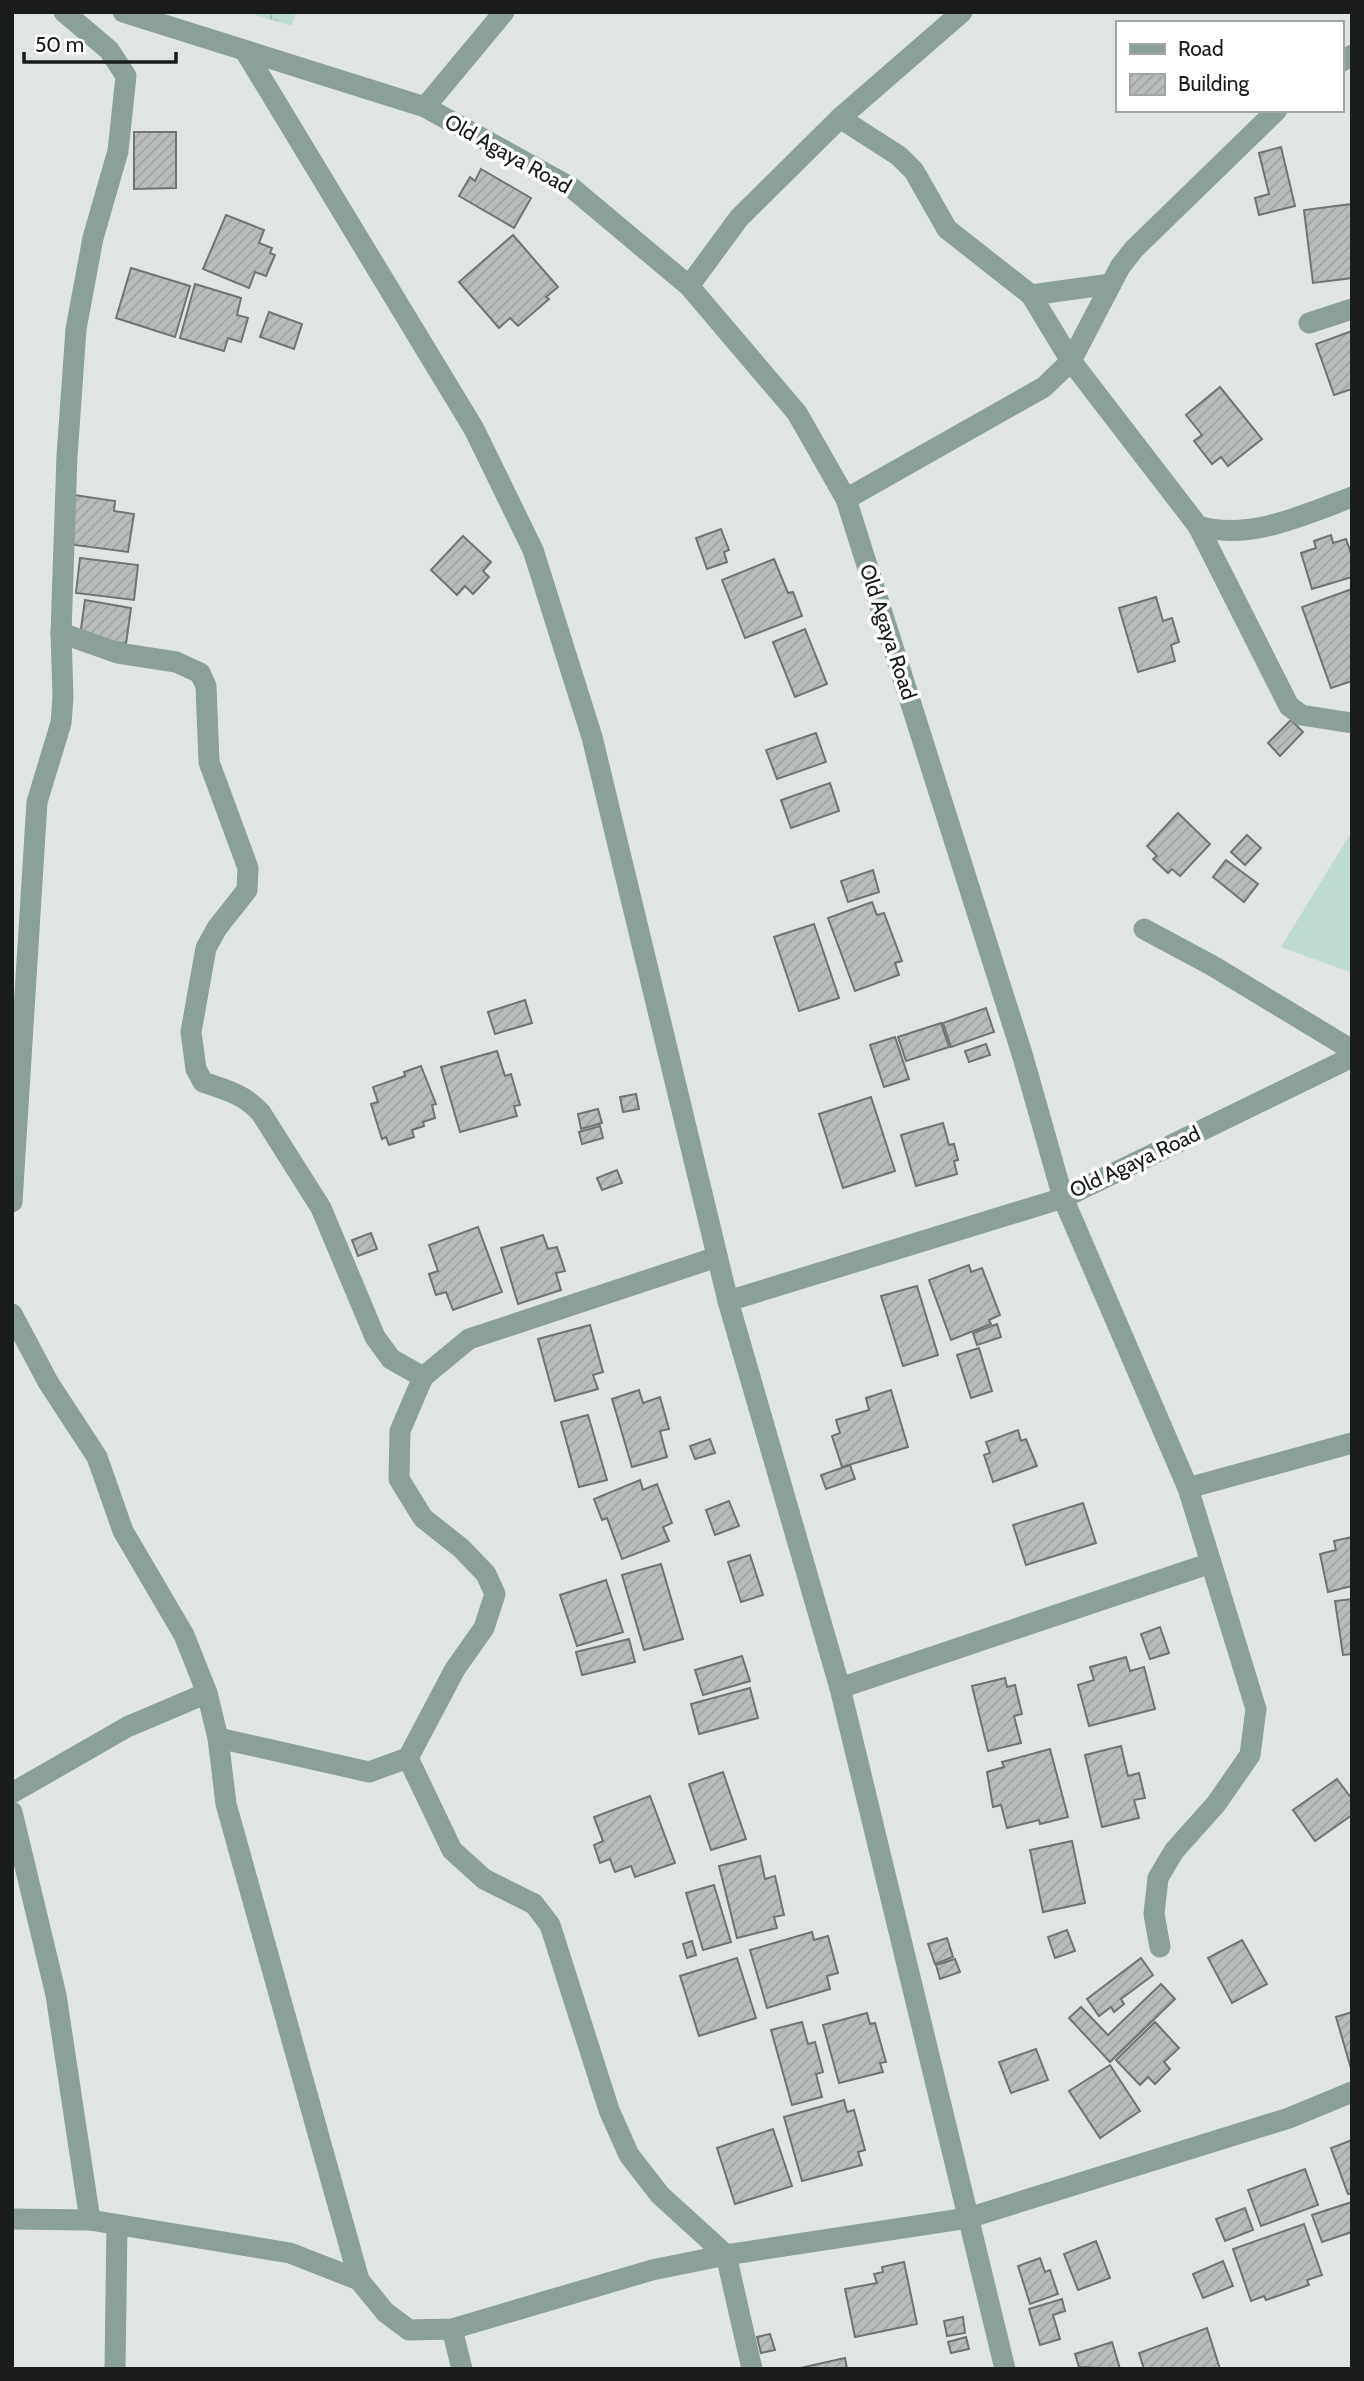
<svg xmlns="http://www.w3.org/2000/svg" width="1364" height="2381" font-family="Cabin,sans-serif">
<defs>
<pattern id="wetland-marsh" width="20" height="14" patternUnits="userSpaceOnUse" patternTransform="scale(1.75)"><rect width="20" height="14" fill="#bedbcf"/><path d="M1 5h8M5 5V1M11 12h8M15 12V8" fill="none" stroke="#a3bbb1"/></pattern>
<pattern id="building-hatch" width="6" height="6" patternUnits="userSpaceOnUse" patternTransform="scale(1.75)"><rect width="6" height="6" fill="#b8bdbb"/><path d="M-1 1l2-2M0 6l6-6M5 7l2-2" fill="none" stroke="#9ea2a0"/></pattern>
</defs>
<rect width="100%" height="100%" fill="#e0e5e3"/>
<path fill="url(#wetland-marsh)" d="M 246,12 L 296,12 L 292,26 Z"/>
<path fill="#bedbcf" d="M 1349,836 L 1352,837 L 1352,973 L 1281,947 Z"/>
<g fill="url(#building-hatch)" stroke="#707473" stroke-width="2">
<path d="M 134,132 L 176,132 L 176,188 L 134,189 Z"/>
<path d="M 1281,147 L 1295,206 L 1259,215 L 1255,198 L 1269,194 L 1259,153 Z"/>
<path d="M 481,169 L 531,198 L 514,228 L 459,196 L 470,177 L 475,181 Z"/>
<path d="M 1352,204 L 1352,278 L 1313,283 L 1304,210 Z"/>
<path d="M 226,215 L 264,230 L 259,243 L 272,248 L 270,253 L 275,255 L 266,276 L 255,272 L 249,288 L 203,269 Z"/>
<path d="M 513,235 L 558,287 L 546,297 L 549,299 L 518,326 L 510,318 L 499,328 L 459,282 Z"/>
<path d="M 131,268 L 190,286 L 175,337 L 116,318 Z"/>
<path d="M 195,284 L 241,298 L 237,315 L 248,318 L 241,342 L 228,338 L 224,351 L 180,338 Z"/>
<path d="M 269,312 L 302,324 L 294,349 L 260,337 Z"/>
<path d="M 1352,331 L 1352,389 L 1334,395 L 1316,344 Z"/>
<path d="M 1220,387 L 1262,439 L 1228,466 L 1221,457 L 1212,464 L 1194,441 L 1202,435 L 1186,415 Z"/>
<path d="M 74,495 L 115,501 L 114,511 L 134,514 L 128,552 L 67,544 Z"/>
<path d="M 721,529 L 729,550 L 724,552 L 727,562 L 707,569 L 696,538 Z"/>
<path d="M 1331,535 L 1333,543 L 1346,539 L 1352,556 L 1352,577 L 1312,589 L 1301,553 L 1316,548 L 1314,541 Z"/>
<path d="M 463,536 L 491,562 L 483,571 L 489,577 L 473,594 L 465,586 L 457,595 L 431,570 Z"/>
<path d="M 80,558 L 138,565 L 134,600 L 76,593 Z"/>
<path d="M 774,559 L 788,593 L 793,592 L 802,616 L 745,638 L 722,580 Z"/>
<path d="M 1352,589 L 1352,681 L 1331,688 L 1302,607 Z"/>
<path d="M 1156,597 L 1163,621 L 1172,618 L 1179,642 L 1171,645 L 1175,661 L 1138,672 L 1119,608 Z"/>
<path d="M 85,600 L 131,608 L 126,644 L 80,636 Z"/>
<path d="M 805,629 L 827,684 L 795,697 L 773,642 Z"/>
<path d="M 1291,720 L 1303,732 L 1280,756 L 1268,743 Z"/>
<path d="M 816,733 L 826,762 L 777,779 L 766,750 Z"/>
<path d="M 830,783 L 839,811 L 791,828 L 781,800 Z"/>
<path d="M 1178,813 L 1210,844 L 1180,876 L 1172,869 L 1168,873 L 1153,859 L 1157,856 L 1147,846 Z"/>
<path d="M 1247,835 L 1261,848 L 1245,865 L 1231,852 Z"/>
<path d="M 1226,860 L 1258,884 L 1244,902 L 1213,877 Z"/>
<path d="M 873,870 L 879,892 L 848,902 L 841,881 Z"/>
<path d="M 872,902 L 877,915 L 884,913 L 902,961 L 895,963 L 899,975 L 855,991 L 828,918 Z"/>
<path d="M 814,924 L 839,998 L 799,1011 L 774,937 Z"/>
<path d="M 525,1000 L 532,1023 L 495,1034 L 488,1012 Z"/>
<path d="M 986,1008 L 994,1032 L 951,1047 L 943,1023 Z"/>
<path d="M 941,1023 L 949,1047 L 906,1061 L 898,1037 Z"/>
<path d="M 895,1037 L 909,1079 L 884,1087 L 870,1045 Z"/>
<path d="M 986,1044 L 990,1055 L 969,1062 L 965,1051 Z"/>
<path d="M 497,1051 L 505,1076 L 511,1074 L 520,1105 L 514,1106 L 517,1116 L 460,1132 L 441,1067 Z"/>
<path d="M 421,1066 L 436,1104 L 432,1105 L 435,1118 L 423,1122 L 424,1126 L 412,1130 L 414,1137 L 389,1145 L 386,1137 L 382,1139 L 371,1104 L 378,1102 L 373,1087 L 405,1076 L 404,1072 Z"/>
<path d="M 636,1094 L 639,1109 L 623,1112 L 620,1097 Z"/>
<path d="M 871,1097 L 895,1171 L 843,1188 L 819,1114 Z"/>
<path d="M 598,1109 L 602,1123 L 581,1129 L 578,1114 Z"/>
<path d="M 943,1123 L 949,1145 L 954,1144 L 958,1160 L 954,1161 L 957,1174 L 916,1186 L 901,1135 Z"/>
<path d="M 600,1126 L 603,1138 L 582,1144 L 579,1132 Z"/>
<path d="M 617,1170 L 622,1183 L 602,1190 L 597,1178 Z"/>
<path d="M 478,1227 L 502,1292 L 453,1310 L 446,1292 L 436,1295 L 429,1274 L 438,1271 L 429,1245 Z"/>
<path d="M 371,1233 L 377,1249 L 358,1256 L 352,1240 Z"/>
<path d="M 543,1235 L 548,1249 L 557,1247 L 565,1271 L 556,1273 L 561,1290 L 518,1304 L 501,1248 Z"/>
<path d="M 969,1265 L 971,1272 L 982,1268 L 1000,1315 L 989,1320 L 991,1324 L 951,1340 L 929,1280 Z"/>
<path d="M 917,1286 L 938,1355 L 903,1366 L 881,1296 Z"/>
<path d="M 997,1324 L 1001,1337 L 977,1345 L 973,1333 Z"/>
<path d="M 590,1325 L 603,1372 L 593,1375 L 598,1389 L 555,1401 L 538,1339 Z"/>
<path d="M 979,1348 L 992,1391 L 971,1398 L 957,1355 Z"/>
<path d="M 639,1390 L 643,1403 L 660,1397 L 669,1429 L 660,1431 L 667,1457 L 632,1467 L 612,1399 Z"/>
<path d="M 891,1390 L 908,1447 L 842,1467 L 832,1436 L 840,1433 L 836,1420 L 869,1410 L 866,1398 Z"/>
<path d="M 588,1415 L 607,1480 L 579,1487 L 561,1422 Z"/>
<path d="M 1018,1430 L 1021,1441 L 1026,1439 L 1037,1466 L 993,1482 L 984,1455 L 990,1453 L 986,1442 Z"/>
<path d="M 710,1439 L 715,1453 L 695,1459 L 690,1446 Z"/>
<path d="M 850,1465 L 855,1479 L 826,1489 L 821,1475 Z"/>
<path d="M 640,1480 L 643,1490 L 657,1484 L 672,1523 L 663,1527 L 669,1541 L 622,1559 L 607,1518 L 602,1520 L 594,1499 Z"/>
<path d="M 729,1501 L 739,1526 L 715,1535 L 706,1510 Z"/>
<path d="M 1083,1503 L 1096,1543 L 1026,1565 L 1013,1525 Z"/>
<path d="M 1352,1537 L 1352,1586 L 1328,1592 L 1320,1554 L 1336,1550 L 1334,1541 Z"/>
<path d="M 750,1555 L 763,1595 L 741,1602 L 728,1562 Z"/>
<path d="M 661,1564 L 683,1639 L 644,1650 L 622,1575 Z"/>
<path d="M 606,1580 L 623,1632 L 577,1646 L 560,1595 Z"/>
<path d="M 1352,1599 L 1352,1654 L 1343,1655 L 1335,1601 Z"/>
<path d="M 1160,1627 L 1169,1653 L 1150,1659 L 1141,1634 Z"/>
<path d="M 629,1639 L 635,1662 L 582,1675 L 576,1652 Z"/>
<path d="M 742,1656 L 750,1681 L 703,1695 L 695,1670 Z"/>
<path d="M 1126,1657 L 1130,1671 L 1144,1667 L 1155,1709 L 1089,1726 L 1078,1685 L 1094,1680 L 1090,1667 Z"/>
<path d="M 1005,1678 L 1007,1687 L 1015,1685 L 1022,1714 L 1014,1716 L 1021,1743 L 988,1751 L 972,1686 Z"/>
<path d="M 750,1688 L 758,1718 L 699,1734 L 691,1704 Z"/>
<path d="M 1121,1746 L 1128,1776 L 1139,1773 L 1145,1798 L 1134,1800 L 1139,1818 L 1102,1827 L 1085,1755 Z"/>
<path d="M 1050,1749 L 1068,1817 L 1040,1824 L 1039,1820 L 1007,1828 L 1001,1805 L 993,1807 L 987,1772 L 1004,1767 L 1002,1762 Z"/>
<path d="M 723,1772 L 746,1839 L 711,1850 L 689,1784 Z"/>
<path d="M 1337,1779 L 1352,1799 L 1352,1815 L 1315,1841 L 1293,1810 Z"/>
<path d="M 650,1796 L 675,1863 L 635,1877 L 631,1866 L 615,1872 L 610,1859 L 600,1863 L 594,1845 L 603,1841 L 594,1817 Z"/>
<path d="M 1072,1841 L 1085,1903 L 1043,1912 L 1030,1850 Z"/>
<path d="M 760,1856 L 765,1879 L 775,1876 L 784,1915 L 774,1917 L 777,1928 L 737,1938 L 719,1866 Z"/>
<path d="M 714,1885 L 731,1942 L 703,1950 L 686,1893 Z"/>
<path d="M 1067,1930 L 1075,1951 L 1055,1958 L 1048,1937 Z"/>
<path d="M 812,1932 L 814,1940 L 828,1936 L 838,1973 L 827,1976 L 830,1989 L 767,2008 L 750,1950 Z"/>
<path d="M 947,1938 L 953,1957 L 935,1964 L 928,1944 Z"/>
<path d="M 1242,1940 L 1267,1984 L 1232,2003 L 1208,1958 Z"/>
<path d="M 692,1941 L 696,1955 L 687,1958 L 683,1944 Z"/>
<path d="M 737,1958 L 756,2018 L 699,2036 L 680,1976 Z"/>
<path d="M 1141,1958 L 1153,1975 L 1121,1999 L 1124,2004 L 1114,2012 L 1111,2007 L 1099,2016 L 1087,1999 Z"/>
<path d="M 955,1959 L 960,1972 L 940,1979 L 936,1965 Z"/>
<path d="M 1161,1984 L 1175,1999 L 1110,2062 L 1069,2018 L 1081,2007 L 1108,2035 Z"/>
<path d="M 1352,2012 L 1352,2072 L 1336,2017 Z"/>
<path d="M 867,2013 L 870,2024 L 875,2023 L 886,2062 L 880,2063 L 883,2072 L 839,2083 L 823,2025 Z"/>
<path d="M 802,2022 L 808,2044 L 815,2042 L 823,2072 L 816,2074 L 822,2097 L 792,2105 L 771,2030 Z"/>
<path d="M 1155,2022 L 1179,2048 L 1164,2062 L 1170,2069 L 1155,2084 L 1148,2077 L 1140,2085 L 1116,2060 Z"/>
<path d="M 1036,2049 L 1048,2080 L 1011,2093 L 999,2062 Z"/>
<path d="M 1110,2065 L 1140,2111 L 1100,2138 L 1069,2091 Z"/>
<path d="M 844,2100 L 847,2112 L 854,2110 L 865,2150 L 858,2152 L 862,2165 L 802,2181 L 784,2117 Z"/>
<path d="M 773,2129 L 792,2186 L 735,2204 L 717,2148 Z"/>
<path d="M 1352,2140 L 1352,2193 L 1348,2194 L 1331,2148 Z"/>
<path d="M 1305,2169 L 1318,2205 L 1261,2226 L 1248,2190 Z"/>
<path d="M 1352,2202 L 1352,2232 L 1322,2242 L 1312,2215 Z"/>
<path d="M 1245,2208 L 1253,2230 L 1225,2241 L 1216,2219 Z"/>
<path d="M 1304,2224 L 1322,2275 L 1307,2280 L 1309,2285 L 1266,2300 L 1264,2296 L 1251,2301 L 1233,2249 Z"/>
<path d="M 1096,2241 L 1110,2278 L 1078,2290 L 1064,2254 Z"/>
<path d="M 1040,2258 L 1045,2272 L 1050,2270 L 1058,2294 L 1030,2304 L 1018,2266 Z"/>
<path d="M 1223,2261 L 1233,2286 L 1203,2298 L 1193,2274 Z"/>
<path d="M 904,2262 L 917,2324 L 855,2337 L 845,2289 L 877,2283 L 874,2274 L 883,2272 L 882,2267 Z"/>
<path d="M 1062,2299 L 1065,2311 L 1053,2315 L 1060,2339 L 1040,2345 L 1029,2309 Z"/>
<path d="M 963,2317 L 965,2333 L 947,2336 L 944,2321 Z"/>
<path d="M 1207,2328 L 1220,2369 L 1144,2369 L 1139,2353 Z"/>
<path d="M 770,2334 L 775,2350 L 761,2353 L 757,2337 Z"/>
<path d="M 966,2337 L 969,2349 L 951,2353 L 948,2342 Z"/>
<path d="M 1112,2342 L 1120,2369 L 1079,2367 L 1075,2354 Z"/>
<path d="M 845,2358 L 847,2369 L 796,2369 Z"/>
</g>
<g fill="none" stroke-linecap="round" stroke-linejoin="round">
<g stroke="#8ba097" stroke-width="21">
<path d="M 123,12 L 425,107 L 572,188 L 689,286 L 797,413 L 846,499 L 1023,1057 L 1063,1198 L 1188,1488 L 1256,1709 L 1250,1755 L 1216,1804 L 1174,1851 L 1158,1878 L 1154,1914 L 1160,1947"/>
<path d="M 245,51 L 474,429 L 533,550 L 592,737 L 728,1301 L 840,1688 L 1005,2369"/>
<path d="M 1341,62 L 1352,55"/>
<path d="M 425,107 L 504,12"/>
<path d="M 840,118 L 899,156 L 914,171 L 947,229 L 1031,295 L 1071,361 L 1198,526 C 1249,541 1304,515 1352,497"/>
<path d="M 689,286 L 739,218 L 840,118 L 962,12"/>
<path d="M 1031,295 L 1111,284"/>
<path d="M 1309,323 L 1352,309"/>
<path d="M 846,499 L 1044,387 L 1071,361 L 1120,267 L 1134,249 L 1277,110"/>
<path d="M 1198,526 L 1289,706 L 1301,715 L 1352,723"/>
<path d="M 61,633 L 118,653 L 176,662 L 200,673 L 206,686 L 209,762 L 248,868 L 247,890 L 217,928 L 206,948 L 191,1032 L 196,1069 L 203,1082 C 226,1090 244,1094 261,1113 L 321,1208 L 375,1337 L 391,1359 L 423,1377"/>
<path d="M 1144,929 L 1213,966 L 1352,1050"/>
<path d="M 12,1202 L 37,802 L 61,723 L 63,697 L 61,633 L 67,456 L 76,329 L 93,238 L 118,151 L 126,76 L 109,50 L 64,12"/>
<path d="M 728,1301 L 1063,1198 L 1352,1057"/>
<path d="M 12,1314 L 48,1382 L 97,1457 L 123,1531 L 184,1635 L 207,1693 L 218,1738 L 226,1804 L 359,2280"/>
<path d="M 1188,1488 L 1352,1443"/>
<path d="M 840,1688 L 1211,1563"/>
<path d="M 218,1738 L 369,1772 L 408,1758 L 455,1669 L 484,1628 L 495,1594 L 486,1574 L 461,1548 L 423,1518 L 399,1479 L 400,1431 L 423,1377 L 469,1339 L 717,1257"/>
<path d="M 408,1758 L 452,1850 L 484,1879 L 534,1904 L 550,1925 L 609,2110 L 629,2155 L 660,2195 L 726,2255 L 752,2369"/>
<path d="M 12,1793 L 127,1727 L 207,1693"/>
<path d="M 12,1812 L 56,1995 L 90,2220"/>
<path d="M 12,2219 L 90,2220 L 290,2253 L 359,2280 L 385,2312 L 409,2330 L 452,2329 L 652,2270 L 726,2255 L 968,2218 L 1289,2118 L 1352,2092"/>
<path d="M 452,2329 L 462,2369"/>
<path d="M 115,2369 L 117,2225"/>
</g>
</g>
<g text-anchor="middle" stroke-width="7" stroke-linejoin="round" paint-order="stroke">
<g font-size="21" fill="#1a1b1b" stroke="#fff">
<text transform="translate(508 154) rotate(29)" y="7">Old Agaya Road</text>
<text transform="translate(888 632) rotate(72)" y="7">Old Agaya Road</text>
<text transform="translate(1135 1162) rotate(-25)" y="7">Old Agaya Road</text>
</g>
</g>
<rect width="1364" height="2381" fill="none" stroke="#1a1b1b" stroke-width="28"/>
<rect x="1116" y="21" width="228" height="91" fill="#ffffff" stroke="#a3a4a4" stroke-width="2"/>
<rect x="1130" y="44" width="35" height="10" fill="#8ba097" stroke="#a3a4a4" stroke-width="2"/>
<text x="1178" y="56" font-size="21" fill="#1a1b1b">Road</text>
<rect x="1130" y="74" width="35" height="21" fill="url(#building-hatch)" stroke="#a3a4a4" stroke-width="2"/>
<text x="1178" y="91" font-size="21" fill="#1a1b1b">Building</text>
<path d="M24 52v10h152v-10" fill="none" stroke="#1a1b1b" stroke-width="3.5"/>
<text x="35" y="52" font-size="21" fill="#1a1b1b" stroke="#ffffff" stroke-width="5" paint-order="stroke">50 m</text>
</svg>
